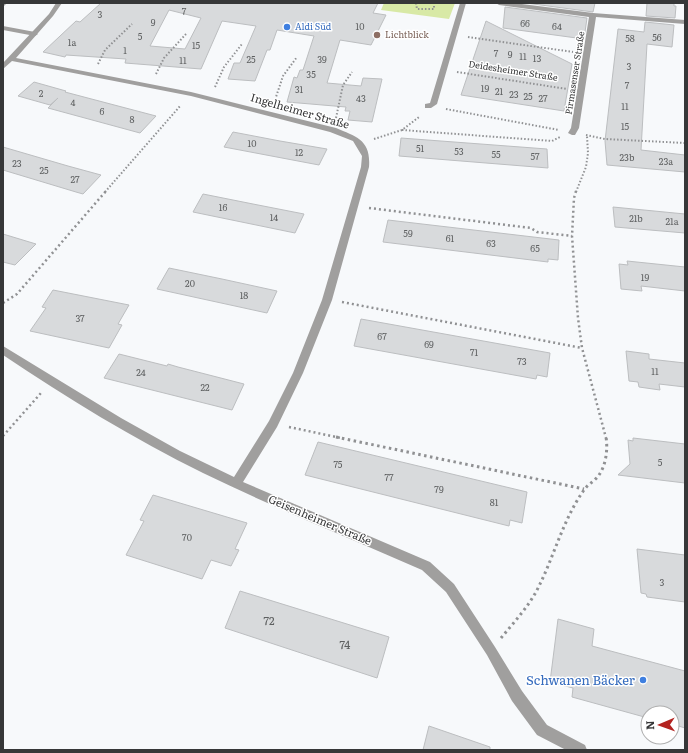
<svg xmlns="http://www.w3.org/2000/svg" width="688" height="753" font-family="Literata,serif">
<rect width="100%" height="100%" fill="#f7f9fb"/>
<path fill="#d8e9a6" d="M 384,3 L 455,3 L 449,19 L 381,10 Z"/>
<g fill="#d8dadc" stroke="#bcbec0" fill-rule="evenodd">
<path d="M 101,3 L 378,3 L 373,13 L 386,15 L 371,45 L 340,40 L 327,83 L 361,86 L 363,78 L 382,79 L 372,122 L 348,120 L 350,111 L 345,111 L 346,107 L 287,102 L 294,77 L 297,78 L 300,70 L 303,70 L 314,36 L 277,30 L 270,50 L 267,50 L 255,81 L 228,79 L 234,63 L 240,63 L 256,26 L 222,21 L 201,69 L 125,63 L 126,59 L 66,55 L 65,57 L 43,52 L 76,21 L 80,22 ZM 169,10 L 201,18 L 185,49 L 150,46 Z"/>
<path d="M 526,3 L 595,3 L 593,12 Z"/>
<path d="M 647,3 L 674,3 L 674,6 L 676,6 L 675,18 L 646,16 Z"/>
<path d="M 505,7 L 587,18 L 584,39 L 503,28 Z"/>
<path d="M 486,21 L 572,64 L 564,111 L 461,95 Z"/>
<path d="M 645,22 L 674,25 L 672,47 L 647,44 L 641,150 L 685,155 L 685,172 L 607,165 L 605,141 L 618,29 L 644,32 Z"/>
<path d="M 34,82 L 66,91 L 65,92 L 156,116 L 140,133 L 48,108 L 58,98 L 50,105 L 18,96 Z"/>
<path d="M 233,132 L 280,141 L 327,149 L 319,165 L 224,147 Z"/>
<path d="M 401,138 L 547,149 L 548,168 L 399,156 Z"/>
<path d="M 3,147 L 68,166 L 101,175 L 83,194 L 76,192 L 3,170 Z"/>
<path d="M 203,194 L 253,204 L 304,214 L 295,233 L 193,212 Z"/>
<path d="M 613,207 L 685,214 L 685,233 L 615,227 Z"/>
<path d="M 388,220 L 559,240 L 558,260 L 548,259 L 548,262 L 383,242 Z"/>
<path d="M 3,234 L 36,244 L 15,265 L 3,262 Z"/>
<path d="M 627,261 L 685,267 L 685,291 L 641,286 L 642,291 L 621,289 L 619,264 L 628,265 Z"/>
<path d="M 169,268 L 222,279 L 277,291 L 267,313 L 157,289 Z"/>
<path d="M 53,290 L 129,305 L 118,324 L 122,325 L 109,348 L 30,331 L 46,308 L 42,307 Z"/>
<path d="M 361,319 L 550,353 L 547,377 L 537,375 L 536,379 L 354,346 Z"/>
<path d="M 626,351 L 649,354 L 649,359 L 685,363 L 685,387 L 659,384 L 660,390 L 639,387 L 638,382 L 629,381 Z"/>
<path d="M 119,354 L 167,366 L 168,364 L 178,367 L 244,384 L 232,410 L 104,378 Z"/>
<path d="M 633,438 L 685,444 L 685,483 L 618,475 L 630,464 L 628,440 L 633,441 Z"/>
<path d="M 318,442 L 527,492 L 522,523 L 510,520 L 509,526 L 305,475 Z"/>
<path d="M 153,495 L 247,523 L 235,549 L 239,550 L 231,566 L 211,560 L 202,579 L 126,555 L 144,521 L 140,520 Z"/>
<path d="M 637,549 L 685,555 L 685,602 L 647,597 L 646,594 L 641,593 Z"/>
<path d="M 240,591 L 389,637 L 377,678 L 225,628 Z"/>
<path d="M 558,619 L 594,629 L 592,646 L 685,671 L 685,728 L 672,724 L 672,713 L 648,713 L 648,718 L 572,697 L 573,688 L 550,682 Z"/>
<path d="M 429,726 L 490,747 L 490,750 L 423,750 Z"/>
</g>
<g fill="none" stroke-linecap="round" stroke-linejoin="round">
<g stroke="#909193" stroke-width="2" stroke-dasharray="1.5 2" stroke-linecap="butt">
<path d="M 416,3 L 417,9 L 434,9 L 434,3"/>
<path d="M 468,37 L 573,52"/>
<path d="M 98,64 L 105,50 L 132,24"/>
<path d="M 457,72 L 567,89"/>
<path d="M 156,74 L 164,58 L 186,34"/>
<path d="M 215,87 L 224,67 L 242,44"/>
<path d="M 274,103 L 283,76 L 297,57"/>
<path d="M 446,109 L 559,130"/>
<path d="M 336,118 L 343,85 L 352,72"/>
<path d="M 402,130 L 552,141 L 560,137"/>
<path d="M 586,135 L 605,139 L 685,143"/>
<path d="M 374,139 L 402,130 L 419,117"/>
<path d="M 105,192 L 181,105"/>
<path d="M 576,192 L 586,167 L 588,153 L 587,136"/>
</g>
<g stroke="#909193" stroke-width="2.5" stroke-dasharray="2 3" stroke-linecap="butt">
<path d="M 576,191 L 574,198 L 572,236 L 578,318 L 582,348 L 606,438"/>
<path d="M 369,208 L 531,228 L 537,232 L 572,236"/>
<path d="M 342,302 L 582,348"/>
<path d="M 3,303 L 17,294 L 106,191"/>
<path d="M 289,427 L 341,438"/>
<path d="M 3,436 L 41,393"/>
</g>
<g stroke="#909193" stroke-width="3" stroke-dasharray="2.5 3.5" stroke-linecap="butt">
<path d="M 336,437 L 584,489"/>
<path d="M 501,638 C 515,621 531,604 540,584 C 555,553 564,518 584,490 C 588,484 595,481 599,475 C 606,465 608,449 606,437"/>
</g>
<g fill="#a09f9e" fill-rule="evenodd">
<path d="M 3,3 L 7,3 L 3,7 Z"/>
<path d="M 3,26 L 35,32 L 38,34 L 35,36 L 3,30 Z"/>
</g>
<g fill="#a09f9e" fill-rule="evenodd">
<path d="M 56,3 L 62,3 L 53,16 L 16,58 L 191,92 L 336,128 C 357,137 371,140 369,167 L 332,300 L 303,373 L 277,427 L 243,482 L 430,562 L 454,584 L 495,647 L 522,691 L 547,725 L 585,745 L 587,750 L 566,750 L 537,735 L 512,701 L 487,655 L 446,592 L 422,570 C 349,538 275,508 203,473 C 134,439 67,398 3,355 L 3,346 L 121,418 L 180,451 L 234,477 L 269,421 L 293,373 L 322,300 L 361,167 L 362,156 L 353,141 L 330,132 L 191,96 L 12,61 L 3,69 L 3,63 L 49,14 Z"/>
<path d="M 460,3 L 466,3 L 437,104 L 431,108 L 425,108 L 425,104 L 430,103 Z"/>
<path d="M 496,3 L 514,3 L 593,13 L 685,20 L 685,24 L 596,17 L 579,128 L 575,135 L 572,135 L 568,133 L 571,128 L 589,17 L 499,5 Z"/>
</g>
</g>
<g fill="#3f7fe0" stroke="#fff" stroke-width="1.5">
<circle cx="287" cy="27" r="4"/>
<circle cx="643" cy="680" r="4"/>
</g>
<circle fill="#8d6e63" stroke="#fff" stroke-width="1.5" cx="377" cy="35" r="4"/>
<g text-anchor="middle" stroke-width="3" stroke-linejoin="round" paint-order="stroke">
<g font-size="9" fill="#5e6061">
<text x="184" y="15">7</text>
<text x="100" y="18">3</text>
<text x="153" y="26">9</text>
<text x="525" y="27">66</text>
<text x="360" y="30">10</text>
<text x="557" y="30">64</text>
<text x="140" y="40">5</text>
<text x="657" y="41">56</text>
<text x="630" y="42">58</text>
<text x="72" y="46">1a</text>
<text x="196" y="49">15</text>
<text x="125" y="54">1</text>
<text x="496" y="57">7</text>
<text x="510" y="58">9</text>
<text x="523" y="60">11</text>
<text x="537" y="62">13</text>
<text x="251" y="63">25</text>
<text x="322" y="63">39</text>
<text x="183" y="64">11</text>
<text x="629" y="70">3</text>
<text x="311" y="78">35</text>
<text x="627" y="89">7</text>
<text x="485" y="92">19</text>
<text x="299" y="93">31</text>
<text x="499" y="95">21</text>
<text x="41" y="97">2</text>
<text x="514" y="98">23</text>
<text x="528" y="100">25</text>
<text x="361" y="102">43</text>
<text x="543" y="102">27</text>
<text x="73" y="106">4</text>
<text x="625" y="110">11</text>
<text x="102" y="115">6</text>
<text x="132" y="123">8</text>
<text x="625" y="130">15</text>
<text x="252" y="147">10</text>
<text x="420" y="152">51</text>
<text x="459" y="155">53</text>
<text x="299" y="156">12</text>
<text x="496" y="158">55</text>
<text x="535" y="160">57</text>
<text x="627" y="161">23b</text>
<text x="666" y="165">23a</text>
<text x="17" y="167">23</text>
<text x="44" y="174">25</text>
<text x="75" y="183">27</text>
<text x="223" y="211">16</text>
<text x="274" y="221">14</text>
<text x="636" y="222">21b</text>
<text x="672" y="225">21a</text>
<text x="408" y="237">59</text>
<text x="450" y="242">61</text>
<text x="491" y="247">63</text>
<text x="535" y="252">65</text>
<text x="645" y="281">19</text>
<text x="190" y="287">20</text>
<text x="244" y="299">18</text>
<text x="80" y="322">37</text>
<text x="382" y="340">67</text>
<text x="429" y="348">69</text>
<text x="474" y="356">71</text>
<text x="522" y="365">73</text>
<text x="655" y="375">11</text>
<text x="141" y="376">24</text>
<text x="205" y="391">22</text>
<text x="660" y="466">5</text>
<text x="338" y="468">75</text>
<text x="389" y="481">77</text>
<text x="439" y="493">79</text>
<text x="494" y="506">81</text>
<text x="187" y="541">70</text>
<text x="662" y="586">3</text>
</g>
<g font-size="9" fill="#366cbe" stroke="#fff" text-anchor="start">
<text x="295" y="30">Aldi Süd</text>
</g>
<g font-size="9" fill="#785e54" stroke="#fff" text-anchor="start">
<text x="385" y="38">Lichtblick</text>
</g>
<g font-size="9" fill="#363738" stroke="#fff">
<text transform="translate(513 71) rotate(9)" y="3">Deidesheimer Straße</text>
<text transform="translate(575 73) rotate(-81)" y="3">Pirmasenser Straße</text>
</g>
<g font-size="11" fill="#363738" stroke="#fff">
<text transform="translate(300 111) rotate(16)" y="4">Ingelheimer Straße</text>
<text transform="translate(320 520) rotate(23)" y="4">Geisenheimer Straße</text>
</g>
<g font-size="11" fill="#5e6061">
<text x="269" y="625">72</text>
<text x="345" y="649">74</text>
</g>
<g font-size="13" fill="#366cbe" stroke="#fff" text-anchor="end">
<text x="635" y="685">Schwanen Bäcker</text>
</g>
</g>
<rect width="688" height="753" fill="none" stroke="#363738" stroke-width="8"/>
<g transform="translate(660 725) rotate(268)"><circle r="19" fill="#ffffff" stroke="#afafaf"/>
<path d="M0-3L7 15L0 10L-7 15Z" fill="#b32320"/>
<text y="-6" font-size="11" font-weight="bold" text-anchor="middle" fill="#363738">N</text>
</g>
</svg>
